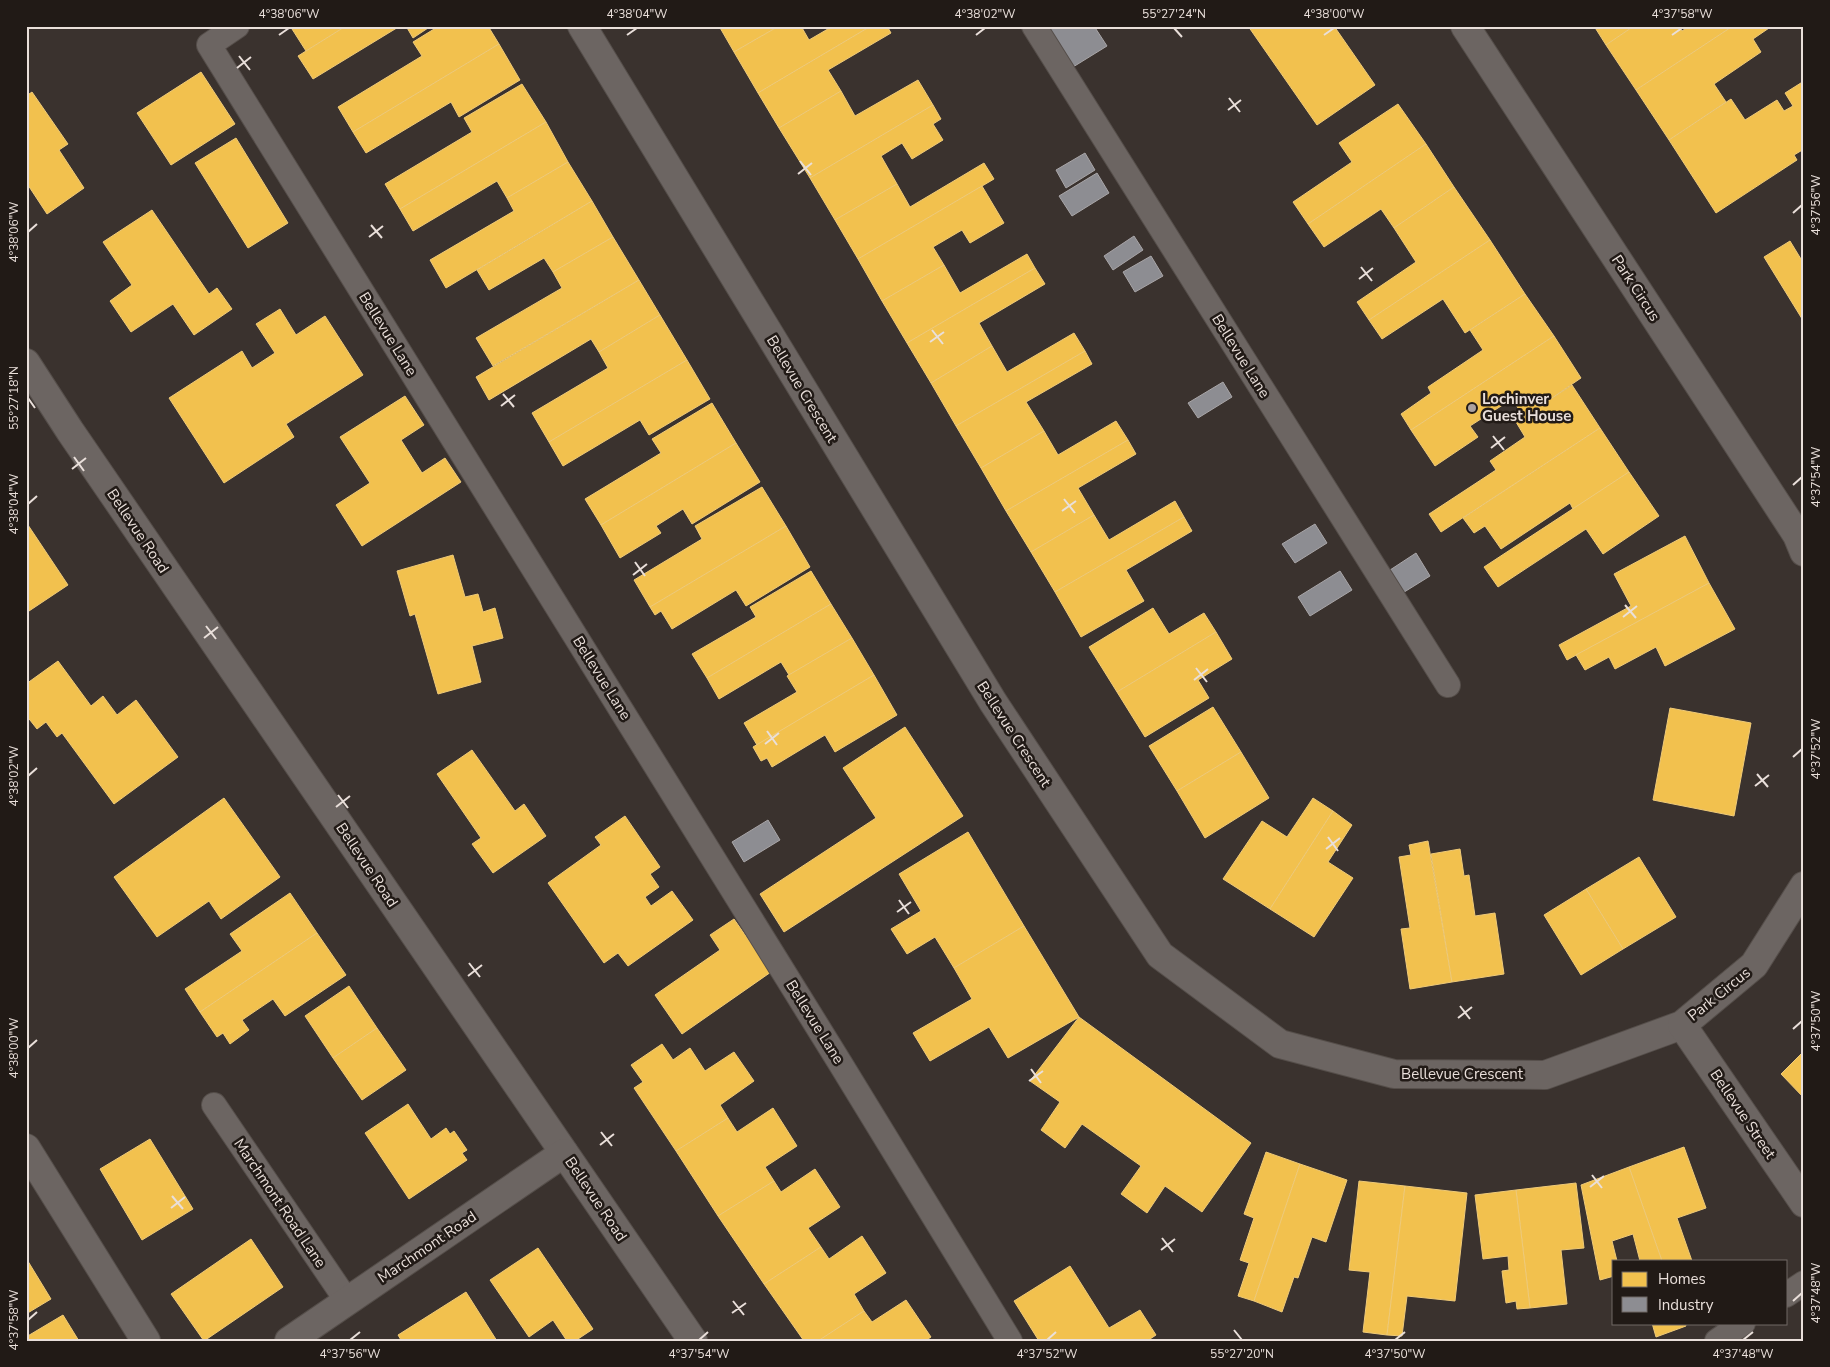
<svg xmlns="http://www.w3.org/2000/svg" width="1830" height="1367" font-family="'Nunito Sans',sans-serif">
<rect width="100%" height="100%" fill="#3a322e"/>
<g fill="#f2c14e" stroke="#efca78">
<path d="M 296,26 L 346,26 L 306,51 L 292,29 Z"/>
<path d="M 346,26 L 400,26 L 313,79 L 298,56 Z"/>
<path d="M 406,26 L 431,26 L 413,38 Z"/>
<path d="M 439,26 L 488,26 L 499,44 L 353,132 L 338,107 L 422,56 L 413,42 Z"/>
<path d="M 719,26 L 779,26 L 734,52 Z"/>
<path d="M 779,26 L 801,26 L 809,40 L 833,26 L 871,26 L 758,93 L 734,52 Z"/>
<path d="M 871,26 L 887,26 L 891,33 L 828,70 L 841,91 L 779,128 L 758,93 Z"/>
<path d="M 1248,26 L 1334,26 L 1375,85 L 1317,125 Z"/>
<path d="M 1594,26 L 1634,26 L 1606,45 Z"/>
<path d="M 1634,26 L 1679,26 L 1682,31 L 1689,26 L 1733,26 L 1636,90 L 1606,45 Z"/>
<path d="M 1733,26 L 1772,26 L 1753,39 L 1761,52 L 1714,84 L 1726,102 L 1669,140 L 1636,90 Z"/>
<path d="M 499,44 L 520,80 L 459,117 L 451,102 L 366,153 L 353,132 Z"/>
<path d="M 201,72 L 235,124 L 171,165 L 137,113 Z"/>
<path d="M 918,80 L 933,105 L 810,178 L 779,128 L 841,91 L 855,116 Z"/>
<path d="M 1804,81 L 1804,149 L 1794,155 L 1797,160 L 1716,213 L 1669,140 L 1731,99 L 1745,120 L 1777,100 L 1784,111 L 1793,106 L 1785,93 Z"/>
<path d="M 522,84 L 546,122 L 400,209 L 385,184 L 472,132 L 464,118 Z"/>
<path d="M 32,92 L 68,144 L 59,150 L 84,188 L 47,214 L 26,182 L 26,96 Z"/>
<path d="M 1398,104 L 1426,144 L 1308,224 L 1293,202 L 1352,162 L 1339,143 Z"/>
<path d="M 933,105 L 941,119 L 933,124 L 943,140 L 912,159 L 902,143 L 881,156 L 897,184 L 835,220 L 810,178 Z"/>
<path d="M 546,122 L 568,162 L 507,198 L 497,181 L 413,231 L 400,209 Z"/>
<path d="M 236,138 L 288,223 L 248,248 L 195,163 Z"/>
<path d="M 1426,144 L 1454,187 L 1394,228 L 1381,209 L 1324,247 L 1308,224 Z"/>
<path d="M 568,162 L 592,201 L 446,288 L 430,260 L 514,211 L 507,198 Z"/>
<path d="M 984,163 L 994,179 L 858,259 L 835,220 L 897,184 L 910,207 Z"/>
<path d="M 982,186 L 1004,223 L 970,243 L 962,230 L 933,247 L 944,265 L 882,301 L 858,259 Z"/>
<path d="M 1454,187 L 1490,240 L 1369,320 L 1357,302 L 1416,262 L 1394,228 Z"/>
<path d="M 592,201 L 613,237 L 553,272 L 544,258 L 489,290 L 477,270 Z"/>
<path d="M 152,210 L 209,294 L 217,288 L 232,309 L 194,335 L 173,304 L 131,332 L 110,301 L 132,285 L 103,242 Z"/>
<path d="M 613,237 L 639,280 L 493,366 L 476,338 L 562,288 L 553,272 Z"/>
<path d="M 1490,240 L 1525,294 L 1465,333 L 1443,299 L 1382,339 L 1369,320 Z"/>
<path d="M 1790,241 L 1804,264 L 1804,322 L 1764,257 Z"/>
<path d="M 1027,254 L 1035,268 L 907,343 L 882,301 L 944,265 L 960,293 Z"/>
<path d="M 1035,268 L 1045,284 L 979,323 L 992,346 L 931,383 L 907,343 Z"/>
<path d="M 639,280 L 660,315 L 599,352 L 591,339 L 489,400 L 476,377 Z"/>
<path d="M 1525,294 L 1554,336 L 1411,430 L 1401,414 L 1431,393 L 1428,387 L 1483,350 L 1470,330 Z"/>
<path d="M 280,309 L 296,335 L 325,316 L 363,375 L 286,424 L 294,437 L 224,483 L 169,398 L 242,351 L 252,368 L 275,353 L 256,324 Z"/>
<path d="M 660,315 L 687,360 L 549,442 L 532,413 L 608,368 L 599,352 Z"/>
<path d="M 1074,333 L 1085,351 L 956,426 L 931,383 L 992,346 L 1007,372 Z"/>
<path d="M 1554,336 L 1581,378 L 1524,417 L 1512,399 L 1470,426 L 1478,437 L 1435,466 L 1411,430 Z"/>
<path d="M 1085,351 L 1092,364 L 1026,402 L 1044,431 L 981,468 L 956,426 Z"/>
<path d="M 687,360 L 710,399 L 649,435 L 640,420 L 563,466 L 549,442 Z"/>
<path d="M 1572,385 L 1600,428 L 1441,532 L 1429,514 L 1496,470 L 1490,461 L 1525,437 L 1516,422 Z"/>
<path d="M 405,396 L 424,425 L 401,440 L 422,473 L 445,458 L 461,482 L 362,546 L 336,505 L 370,483 L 340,437 Z"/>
<path d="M 712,403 L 736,443 L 601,525 L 585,499 L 661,453 L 652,439 Z"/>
<path d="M 1116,421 L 1128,440 L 1006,511 L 981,468 L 1044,431 L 1058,455 Z"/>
<path d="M 1600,428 L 1629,472 L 1573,509 L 1570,503 L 1501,549 L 1485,526 L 1474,533 L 1463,518 Z"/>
<path d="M 1128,440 L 1136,454 L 1078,488 L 1094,515 L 1031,552 L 1006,511 Z"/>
<path d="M 736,443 L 760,482 L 692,524 L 683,509 L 656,526 L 661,533 L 620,558 L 601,525 Z"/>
<path d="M 1629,472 L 1659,516 L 1603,554 L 1586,529 L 1498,587 L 1484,567 Z"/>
<path d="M 762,487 L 786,526 L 650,607 L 634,580 L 702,539 L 695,526 Z"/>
<path d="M 1175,501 L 1184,517 L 1055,592 L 1031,552 L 1094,515 L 1109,540 Z"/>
<path d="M 1184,517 L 1192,531 L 1126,570 L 1144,601 L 1081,637 L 1055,592 Z"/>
<path d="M 26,522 L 68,585 L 26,613 Z"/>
<path d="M 786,526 L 810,567 L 746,606 L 736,590 L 672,629 L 661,611 L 655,615 L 650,607 Z"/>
<path d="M 1685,536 L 1709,583 L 1567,660 L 1559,645 L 1631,606 L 1614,574 Z"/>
<path d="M 453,555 L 465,597 L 478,594 L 483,612 L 495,608 L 503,638 L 472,646 L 481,682 L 438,694 L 415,614 L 410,616 L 397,571 Z"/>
<path d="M 811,571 L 831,604 L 707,678 L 692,654 L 756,617 L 750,607 Z"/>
<path d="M 1709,583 L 1735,629 L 1665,666 L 1656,647 L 1615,669 L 1609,657 L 1585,670 L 1576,655 Z"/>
<path d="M 831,604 L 852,638 L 789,675 L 781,662 L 719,699 L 707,678 Z"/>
<path d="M 1153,608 L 1169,634 L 1204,613 L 1216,632 L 1117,692 L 1089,647 Z"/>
<path d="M 1216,632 L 1232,659 L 1198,680 L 1209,698 L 1145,737 L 1117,692 Z"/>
<path d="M 852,638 L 874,675 L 757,745 L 744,723 L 797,692 L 787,676 Z"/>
<path d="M 58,661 L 91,706 L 103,696 L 117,715 L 136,700 L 178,757 L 114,804 L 62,733 L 57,737 L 46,722 L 37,729 L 26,715 L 26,684 Z"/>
<path d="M 874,675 L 897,715 L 835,752 L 825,735 L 772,767 L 767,758 L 761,761 L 753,747 Z"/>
<path d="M 1213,707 L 1241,752 L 1177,791 L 1149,746 Z"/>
<path d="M 1670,708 L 1751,723 L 1734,816 L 1653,800 Z"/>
<path d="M 905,727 L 963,816 L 784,932 L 760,894 L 876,818 L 843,768 Z"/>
<path d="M 472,750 L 515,811 L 524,804 L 546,836 L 493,873 L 472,844 L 481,838 L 437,774 Z"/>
<path d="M 1241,752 L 1269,798 L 1205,838 L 1177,791 Z"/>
<path d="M 224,798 L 280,877 L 221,919 L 209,901 L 157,937 L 114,877 Z"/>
<path d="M 1313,798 L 1333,811 L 1270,909 L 1223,879 L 1262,821 L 1287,837 Z"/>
<path d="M 1333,811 L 1352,825 L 1328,862 L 1353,878 L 1314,937 L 1270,909 Z"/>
<path d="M 625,816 L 660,867 L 650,874 L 659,887 L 645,897 L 651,906 L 672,891 L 693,920 L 628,966 L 618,953 L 604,963 L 548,883 L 601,845 L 595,837 Z"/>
<path d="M 968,832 L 1024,926 L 954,968 L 935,937 L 907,954 L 891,929 L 921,911 L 899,874 Z"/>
<path d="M 1428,841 L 1452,982 L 1410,989 L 1401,929 L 1410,928 L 1399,857 L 1411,855 L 1409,845 Z"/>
<path d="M 1460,849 L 1464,876 L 1469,875 L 1475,916 L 1495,913 L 1504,974 L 1452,982 L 1431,854 Z"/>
<path d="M 1639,857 L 1676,917 L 1623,949 L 1586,889 Z"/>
<path d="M 1586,889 L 1623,949 L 1581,975 L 1544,915 Z"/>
<path d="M 290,893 L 317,933 L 200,1012 L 185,989 L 242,951 L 230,934 Z"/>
<path d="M 734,919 L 771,972 L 682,1034 L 655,995 L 720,950 L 710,935 Z"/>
<path d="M 1024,926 L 1079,1017 L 1008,1058 L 989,1027 L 930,1061 L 913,1033 L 972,999 L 954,968 Z"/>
<path d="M 317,933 L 346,975 L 285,1016 L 273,999 L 242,1020 L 249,1030 L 230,1044 L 223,1033 L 217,1037 L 200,1012 Z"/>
<path d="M 349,986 L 377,1028 L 333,1058 L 305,1016 Z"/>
<path d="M 1079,1017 L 1251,1143 L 1202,1212 L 1165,1186 L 1147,1213 L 1121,1194 L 1141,1166 L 1082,1124 L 1065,1148 L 1041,1130 L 1060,1102 L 1030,1081 Z"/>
<path d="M 377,1028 L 406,1070 L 362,1100 L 333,1058 Z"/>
<path d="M 662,1044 L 673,1060 L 690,1048 L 705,1071 L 734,1052 L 754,1081 L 720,1105 L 728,1118 L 676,1151 L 634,1088 L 643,1082 L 631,1065 Z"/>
<path d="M 1804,1051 L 1804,1098 L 1781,1074 Z"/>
<path d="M 408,1104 L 431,1139 L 446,1128 L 450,1134 L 454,1131 L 467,1150 L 462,1153 L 467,1160 L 409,1199 L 365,1133 Z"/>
<path d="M 773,1108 L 797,1146 L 765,1167 L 774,1181 L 718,1216 L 676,1151 L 728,1118 L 737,1132 Z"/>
<path d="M 150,1139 L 193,1209 L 142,1240 L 100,1169 Z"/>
<path d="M 1684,1147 L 1706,1208 L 1677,1218 L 1692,1261 L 1662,1261 L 1629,1167 Z"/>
<path d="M 1266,1152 L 1300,1164 L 1254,1301 L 1238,1296 L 1249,1263 L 1240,1260 L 1254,1218 L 1244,1214 Z"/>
<path d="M 1300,1164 L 1347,1180 L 1326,1242 L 1312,1237 L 1298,1278 L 1294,1277 L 1282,1312 L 1254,1301 Z"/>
<path d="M 1629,1167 L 1662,1261 L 1640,1261 L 1633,1234 L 1612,1241 L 1617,1261 L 1614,1261 L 1614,1276 L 1600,1280 L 1581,1185 Z"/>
<path d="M 815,1169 L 840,1207 L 808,1228 L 821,1247 L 764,1284 L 718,1216 L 774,1181 L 781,1192 Z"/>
<path d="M 1359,1181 L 1405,1186 L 1387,1335 L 1363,1332 L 1370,1272 L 1349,1270 Z"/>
<path d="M 1576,1183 L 1584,1248 L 1561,1250 L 1567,1304 L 1530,1308 L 1516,1190 Z"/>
<path d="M 1405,1186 L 1467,1193 L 1455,1301 L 1407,1296 L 1402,1336 L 1387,1335 Z"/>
<path d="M 1516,1190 L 1530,1308 L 1517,1309 L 1516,1301 L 1506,1303 L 1502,1271 L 1509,1270 L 1508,1256 L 1483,1259 L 1475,1195 Z"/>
<path d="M 862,1236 L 886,1273 L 854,1294 L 864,1311 L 818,1341 L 804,1341 L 764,1284 L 821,1247 L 829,1259 Z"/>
<path d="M 251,1239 L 283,1287 L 204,1341 L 171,1294 Z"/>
<path d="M 538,1248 L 593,1329 L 575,1341 L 567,1341 L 553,1320 L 529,1337 L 490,1280 Z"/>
<path d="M 26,1258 L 51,1299 L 26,1314 Z"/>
<path d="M 1070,1266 L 1109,1328 L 1140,1310 L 1156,1335 L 1147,1341 L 1039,1341 L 1014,1301 Z"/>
<path d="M 466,1292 L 497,1341 L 399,1341 L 401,1340 L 398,1335 Z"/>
<path d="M 906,1300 L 931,1337 L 925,1341 L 818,1341 L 864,1311 L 872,1322 Z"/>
<path d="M 63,1315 L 79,1341 L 26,1341 L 26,1337 Z"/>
<path d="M 1652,1323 L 1685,1323 L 1686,1326 L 1656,1337 Z"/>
</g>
<g fill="#8d8d92" stroke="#a9a6a8">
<path d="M 1047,26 L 1094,26 L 1107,46 L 1073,67 Z"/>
<path d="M 1085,153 L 1095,170 L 1066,188 L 1056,170 Z"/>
<path d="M 1097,173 L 1109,193 L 1072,216 L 1059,196 Z"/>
<path d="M 1134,236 L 1143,250 L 1113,270 L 1104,256 Z"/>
<path d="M 1151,256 L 1163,276 L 1135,292 L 1123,272 Z"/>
<path d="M 1223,382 L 1232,397 L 1198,418 L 1188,403 Z"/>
<path d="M 1315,524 L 1327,543 L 1295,563 L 1282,544 Z"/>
<path d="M 1416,553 L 1430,576 L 1401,594 L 1387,572 Z"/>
<path d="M 1340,571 L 1352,590 L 1310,616 L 1298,597 Z"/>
<path d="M 768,820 L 780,840 L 744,862 L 732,842 Z"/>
</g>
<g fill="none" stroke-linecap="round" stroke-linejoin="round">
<g stroke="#554e4a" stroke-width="26">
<g id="service">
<path d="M 237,26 L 209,45 L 840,1063 L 1010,1341"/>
<path d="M 1034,26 L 1448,685"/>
<path d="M 214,1105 L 347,1301"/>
<path d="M 1786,1295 L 1804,1283"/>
<path d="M 1717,1341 L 1743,1323"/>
</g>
</g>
<g stroke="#554e4a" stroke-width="30">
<g id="minor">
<path d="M 582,26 L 993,702 L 1160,955 L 1280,1044 L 1394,1074 L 1545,1075 L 1682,1025 L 1754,965 L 1804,886"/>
<path d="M 1465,26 L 1797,535 L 1804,552"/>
<path d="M 26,363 L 70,431 L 693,1341"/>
<path d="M 1682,1025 L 1804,1203"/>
<path d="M 26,1148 L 146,1341"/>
<path d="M 289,1341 L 564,1153"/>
</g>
</g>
<use href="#service" stroke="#6c6562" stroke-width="24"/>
<use href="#minor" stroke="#6c6562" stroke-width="28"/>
</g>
<path fill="none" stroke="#e9dfda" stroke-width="2" d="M 1174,28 L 1182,37M 279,35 L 289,28M 627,35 L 637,28M 976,35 L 985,28M 1324,35 L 1334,28M 1672,35 L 1682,28M 239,56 L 250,70M 237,68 L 251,57M 1229,98 L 1240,112M 1228,110 L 1241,100M 800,161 L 811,175M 798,174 L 812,163M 1793,213 L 1802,205M 371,225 L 382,238M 28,232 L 37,224M 369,237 L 383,226M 1361,267 L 1372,281M 1359,279 L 1373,268M 932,330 L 943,344M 930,342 L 944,332M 503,394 L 514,407M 28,398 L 35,408M 501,406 L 515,395M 1493,436 L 1504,450M 1491,448 L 1505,437M 74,457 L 84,471M 72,469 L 86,458M 1793,485 L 1802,477M 1064,499 L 1075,513M 28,504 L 37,496M 1062,511 L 1076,501M 635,562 L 645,576M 633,575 L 647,564M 1625,605 L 1636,618M 1623,617 L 1637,606M 206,626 L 216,639M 204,638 L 218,627M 1196,668 L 1207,682M 1194,680 L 1208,669M 767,731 L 777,745M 765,744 L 779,733M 1793,757 L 1802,749M 1757,774 L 1768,787M 28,776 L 37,768M 1755,786 L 1769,775M 338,795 L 348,808M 336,807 L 350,796M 1328,837 L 1338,851M 1326,849 L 1340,838M 899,900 L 909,914M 897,912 L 911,902M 469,963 L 480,977M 468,976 L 482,965M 1460,1006 L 1470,1019M 1458,1018 L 1472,1007M 1793,1029 L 1802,1021M 28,1048 L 37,1040M 1031,1069 L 1041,1083M 1029,1081 L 1043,1071M 601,1132 L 612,1146M 600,1145 L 614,1134M 1592,1175 L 1602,1188M 1590,1187 L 1604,1176M 172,1196 L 183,1209M 171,1208 L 185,1197M 1162,1238 L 1173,1252M 1161,1250 L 1175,1239M 733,1301 L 744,1315M 1793,1301 L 1802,1293M 732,1313 L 746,1303M 28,1320 L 37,1312M 1234,1330 L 1242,1340M 350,1340 L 360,1332M 699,1340 L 708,1332M 1047,1340 L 1056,1332M 1395,1340 L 1405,1332M 1743,1340 L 1753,1332"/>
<circle fill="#aca29e" stroke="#211a16" stroke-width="2" cx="1472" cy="408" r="5"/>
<g text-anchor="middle" stroke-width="5" stroke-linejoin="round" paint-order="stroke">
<g font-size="15" fill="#e9dfda" stroke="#211a16">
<text transform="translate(1636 288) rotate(57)" y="5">Park Circus</text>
<text transform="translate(388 334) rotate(58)" y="5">Bellevue Lane</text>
<text transform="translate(1241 356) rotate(58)" y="5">Bellevue Lane</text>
<text transform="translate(802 389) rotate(59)" y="5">Bellevue Crescent</text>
<text transform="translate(138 531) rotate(56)" y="5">Bellevue Road</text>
<text transform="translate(602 678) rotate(58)" y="5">Bellevue Lane</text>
<text transform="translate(1014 734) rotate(57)" y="5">Bellevue Crescent</text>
<text transform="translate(367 865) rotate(56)" y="5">Bellevue Road</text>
<text transform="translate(1719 994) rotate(-39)" y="5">Park Circus</text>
<text transform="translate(815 1022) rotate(58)" y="5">Bellevue Lane</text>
<text x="1462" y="1079">Bellevue Crescent</text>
<text transform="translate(1743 1114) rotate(56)" y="5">Bellevue Street</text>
<text transform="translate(596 1199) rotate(56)" y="5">Bellevue Road</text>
<text transform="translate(280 1203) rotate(56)" y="5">Marchmont Road Lane</text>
<text transform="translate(427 1247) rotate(-34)" y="5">Marchmont Road</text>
</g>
<g font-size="15" font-weight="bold" fill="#e9dfda" stroke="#211a16" text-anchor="start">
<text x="1482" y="404">Lochinver<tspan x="1482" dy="17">Guest House</tspan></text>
</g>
</g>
<rect width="1830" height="1367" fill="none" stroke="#211a16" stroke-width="55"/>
<rect x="1612" y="1260" width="175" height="65" fill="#211a16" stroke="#716964"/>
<rect x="1622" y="1272" width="25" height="15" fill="#f2c14e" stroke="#716964"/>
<text x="1658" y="1284" font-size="15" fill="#e9dfda">Homes</text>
<rect x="1622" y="1297" width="25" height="15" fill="#8d8d92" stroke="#716964"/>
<text x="1658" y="1310" font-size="15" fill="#e9dfda">Industry</text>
<rect x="28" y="28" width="1774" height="1312" fill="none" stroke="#e9dfda" stroke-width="2"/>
<g font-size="12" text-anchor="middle" fill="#e9dfda">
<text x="289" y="18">4°38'06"W</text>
<text x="637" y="18">4°38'04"W</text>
<text x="985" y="18">4°38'02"W</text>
<text x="1174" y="18">55°27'24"N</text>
<text x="1334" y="18">4°38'00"W</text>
<text x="1682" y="18">4°37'58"W</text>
<text transform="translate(1816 205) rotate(-90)" y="4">4°37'56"W</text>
<text transform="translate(14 232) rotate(-90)" y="4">4°38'06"W</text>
<text transform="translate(14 398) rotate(-90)" y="4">55°27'18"N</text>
<text transform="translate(1816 477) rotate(-90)" y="4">4°37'54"W</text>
<text transform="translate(14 504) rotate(-90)" y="4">4°38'04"W</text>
<text transform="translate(1816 749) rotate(-90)" y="4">4°37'52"W</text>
<text transform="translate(14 776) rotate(-90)" y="4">4°38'02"W</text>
<text transform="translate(1816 1021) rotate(-90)" y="4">4°37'50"W</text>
<text transform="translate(14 1048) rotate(-90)" y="4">4°38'00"W</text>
<text transform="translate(1816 1293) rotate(-90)" y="4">4°37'48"W</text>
<text transform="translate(14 1320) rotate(-90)" y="4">4°37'58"W</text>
<text x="350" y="1358">4°37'56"W</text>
<text x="699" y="1358">4°37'54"W</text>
<text x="1047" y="1358">4°37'52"W</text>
<text x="1242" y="1358">55°27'20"N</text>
<text x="1395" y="1358">4°37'50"W</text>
<text x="1743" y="1358">4°37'48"W</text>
</g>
</svg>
